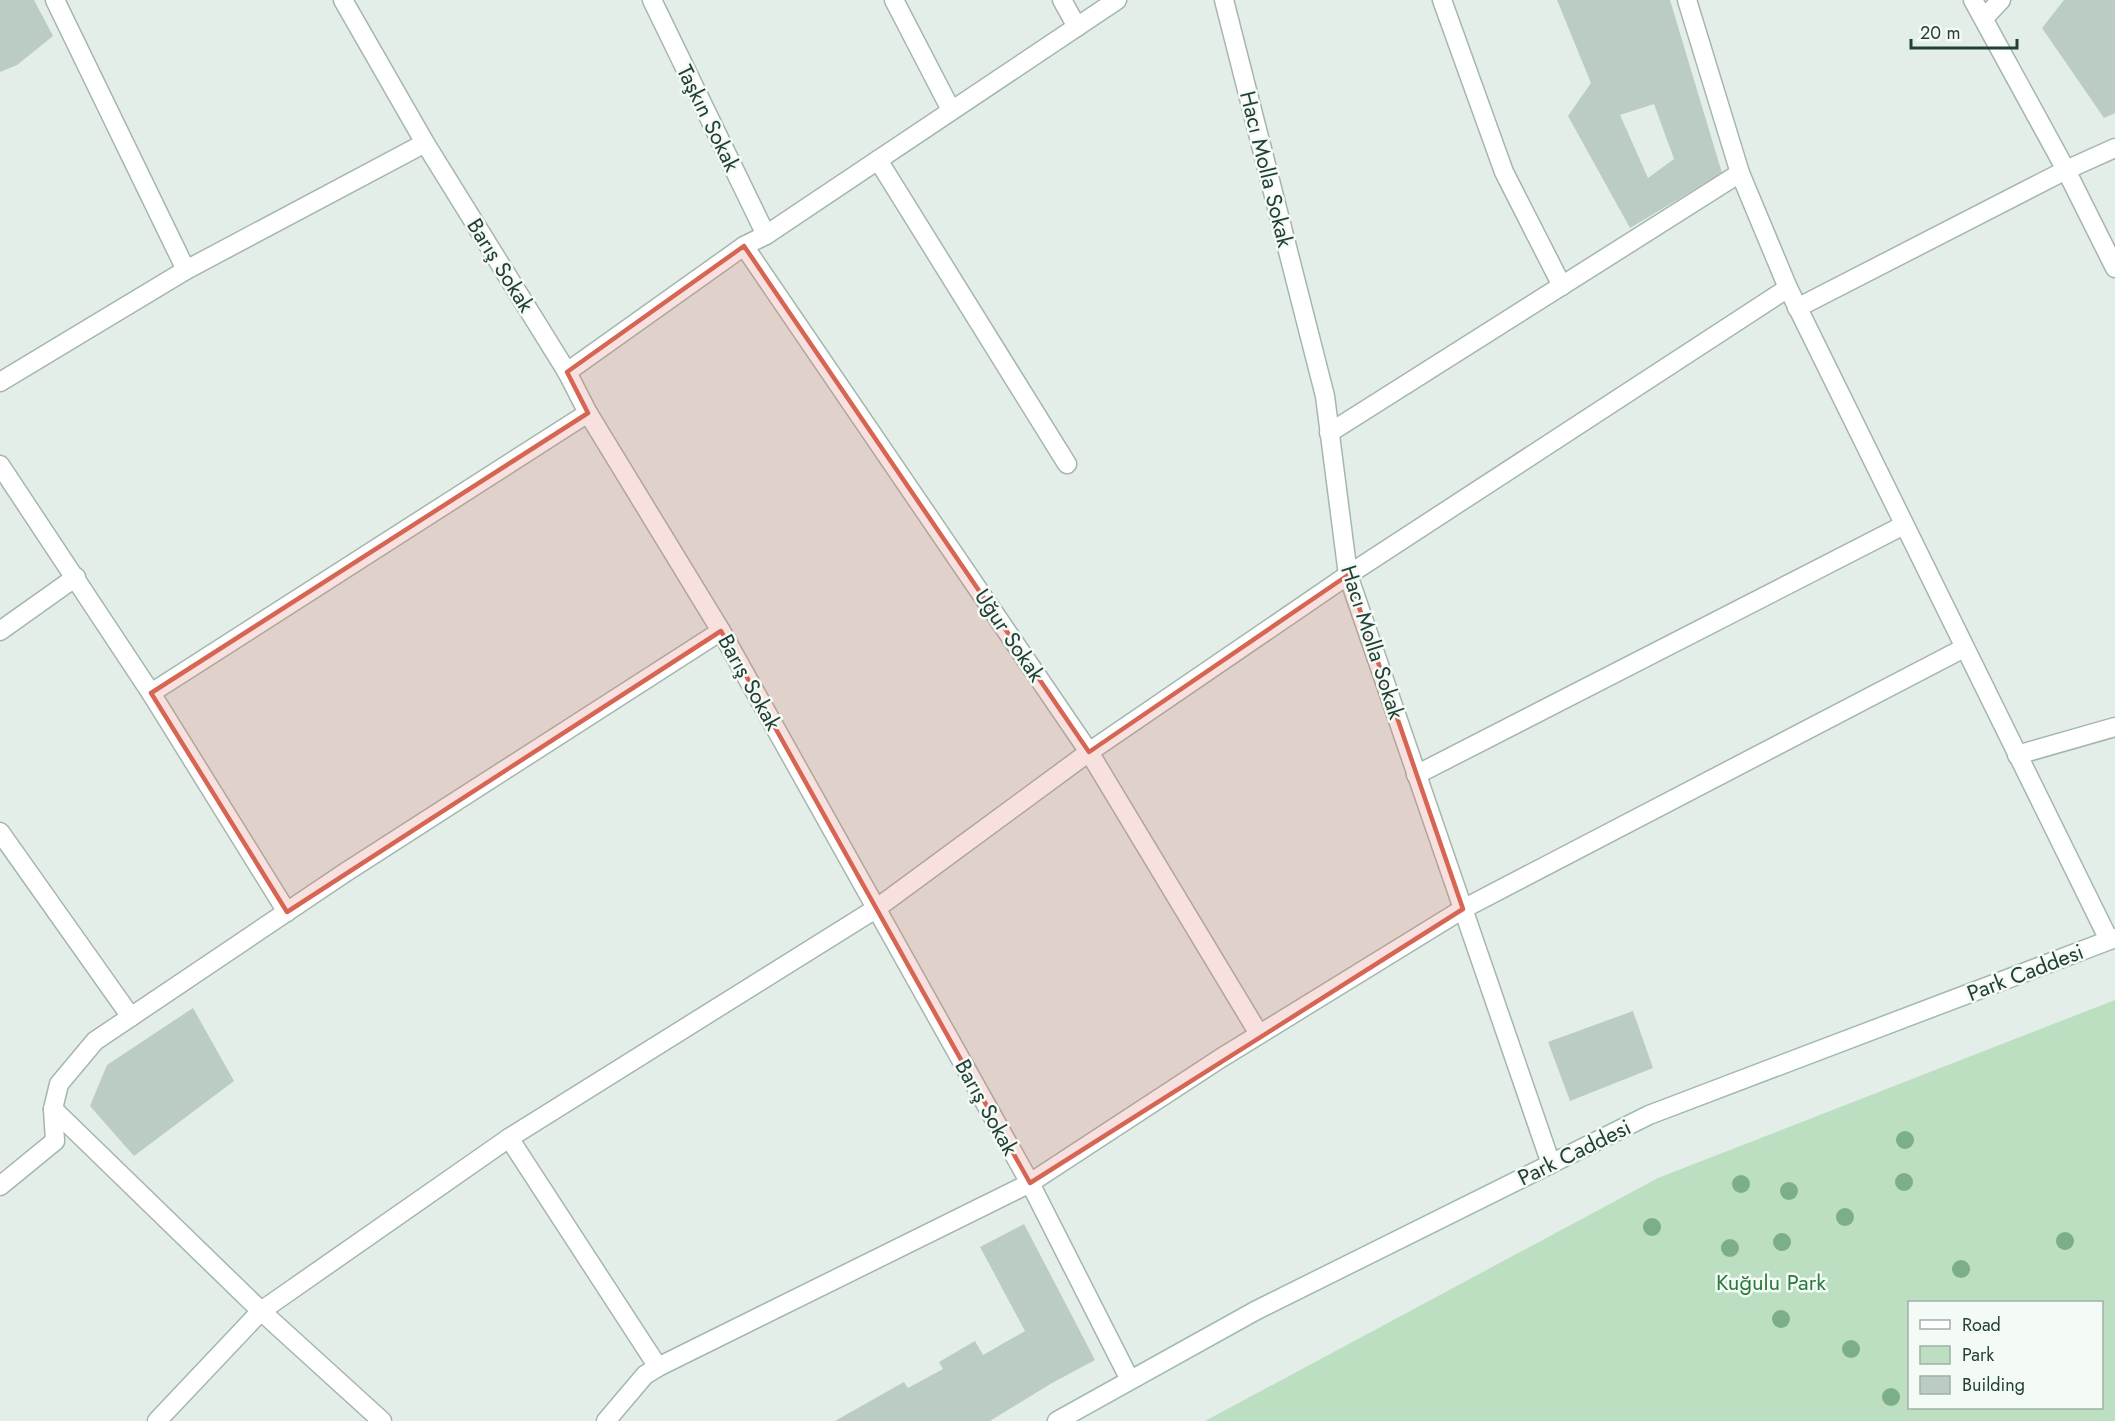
<svg xmlns="http://www.w3.org/2000/svg" width="2115" height="1421" font-family="Jost,sans-serif">
<rect width="100%" height="100%" fill="#e3eee8"/>
<path fill="#bcdfc1" fill-rule="evenodd" d="M 2115,1000 L 2115,1421 L 1205,1421 L 1658,1178 ZM 1910,1302 L 2102,1302 L 2102,1408 L 1910,1408 Z"/>
<g fill="#bbccc3" fill-rule="evenodd">
<path d="M 0,0 L 34,0 L 53,36 L 17,65 L 0,72 Z"/>
<path d="M 1557,0 L 1670,0 L 1722,173 L 1630,228 L 1568,116 L 1591,83 ZM 1654,104 L 1674,159 L 1648,178 L 1620,115 Z"/>
<path d="M 2064,0 L 2115,0 L 2115,113 L 2104,118 L 2042,28 Z"/>
<path d="M 193,1008 L 234,1081 L 134,1156 L 90,1106 L 107,1065 Z"/>
<path d="M 1633,1011 L 1653,1068 L 1570,1101 L 1548,1042 Z"/>
<path d="M 1024,1224 L 1095,1360 L 1052,1383 L 990,1421 L 835,1421 L 904,1382 L 908,1388 L 943,1369 L 939,1362 L 975,1341 L 983,1355 L 1025,1331 L 980,1247 Z"/>
</g>
<g fill="none" stroke-linecap="round" stroke-linejoin="round">
<g stroke="#a5b6ae" stroke-width="21">
<g id="minor">
<path d="M 55,0 L 186,270"/>
<path d="M 343,0 L 425,143 L 567,372 L 588,413 L 721,631 L 1030,1183 L 1130,1380"/>
<path d="M 652,0 L 766,235"/>
<path d="M 894,0 L 951,110"/>
<path d="M 1062,0 L 1077,27"/>
<path d="M 1224,0 L 1325,396 L 1348,575 L 1551,1164"/>
<path d="M 1442,0 L 1504,172 L 1562,286"/>
<path d="M 1687,0 L 1740,173 L 1788,288 L 2109,940"/>
<path d="M 1973,0 L 2066,170 L 2115,268"/>
<path d="M 1984,18 L 2001,0"/>
<path d="M 878,160 L 1067,464"/>
<path d="M 744,246 L 1089,752 L 1259,1034"/>
<path d="M 1797,308 L 2066,170 L 2115,148"/>
<path d="M 567,372 L 744,246 L 766,235 L 1117,0"/>
<path d="M 0,382 L 186,270 L 425,143"/>
<path d="M 1329,433 L 1740,173"/>
<path d="M 0,465 L 151,693 L 287,912"/>
<path d="M 0,631 L 76,577"/>
<path d="M 151,693 L 588,413"/>
<path d="M 2017,755 L 2115,727"/>
<path d="M 1416,775 L 1904,525"/>
<path d="M 0,832 L 131,1017"/>
<path d="M 53,1109 L 261,1311 L 382,1421"/>
<path d="M 509,1138 L 658,1367"/>
<path d="M 0,1186 L 55,1141 L 53,1109 L 59,1084 L 95,1041 L 346,872 L 721,631"/>
<path d="M 157,1421 L 261,1311 L 509,1138 L 877,908 L 1089,752 L 1348,575 L 1788,288"/>
<path d="M 606,1421 L 645,1375 L 658,1367 L 1030,1183 L 1221,1058 L 1463,909 L 1964,648"/>
</g>
</g>
<g stroke="#a1baae" stroke-width="21">
<path id="secondary" d="M 1057,1421 L 1255,1311 L 1649,1115 L 2115,938"/>
</g>
<use href="#minor" stroke="#fff" stroke-width="18"/>
<use href="#secondary" stroke="#fff" stroke-width="18"/>
</g>
<g fill="#7dae8b">
<circle cx="1905" cy="1140" r="9"/>
<circle cx="1904" cy="1182" r="9"/>
<circle cx="1741" cy="1184" r="9"/>
<circle cx="1789" cy="1191" r="9"/>
<circle cx="1845" cy="1217" r="9"/>
<circle cx="1652" cy="1227" r="9"/>
<circle cx="2065" cy="1241" r="9"/>
<circle cx="1782" cy="1242" r="9"/>
<circle cx="1730" cy="1248" r="9"/>
<circle cx="1961" cy="1269" r="9"/>
<circle cx="1781" cy="1319" r="9"/>
<circle cx="1851" cy="1349" r="9"/>
<circle cx="1891" cy="1397" r="9"/>
</g>
<path fill="#d76553" fill-opacity="0.2" stroke="#d76553" stroke-width="4.5" stroke-linejoin="round" d="M 744,246 L 1089,752 L 1348,575 L 1463,909 L 1030,1183 L 721,631 L 287,912 L 151,693 L 588,413 L 567,372 Z"/>
<g text-anchor="middle" stroke-width="5" stroke-linejoin="round" paint-order="stroke">
<g font-size="22" fill="#224034" stroke="#f4faf6">
<text transform="translate(709 118) rotate(64)" y="8">Taşkın Sokak</text>
<text transform="translate(1267 169) rotate(76)" y="8">Hacı Molla Sokak</text>
<text transform="translate(501 265) rotate(58)" y="8">Barış Sokak</text>
<text transform="translate(1010 635) rotate(56)" y="8">Uğur Sokak</text>
<text transform="translate(1373 642) rotate(72)" y="8">Hacı Molla Sokak</text>
<text transform="translate(750 682) rotate(61)" y="8">Barış Sokak</text>
<text transform="translate(2025 972) rotate(-21)" y="8">Park Caddesi</text>
<text transform="translate(987 1107) rotate(61)" y="8">Barış Sokak</text>
<text transform="translate(1574 1152) rotate(-26)" y="8">Park Caddesi</text>
</g>
<g font-size="22" fill="#2a793f" stroke="#f4faf6">
<text x="1771" y="1290">Kuğulu Park</text>
</g>
</g>
<rect x="1908" y="1301" width="195" height="108" fill="#f4faf6" stroke="#a0b0a8" stroke-width="1.5"/>
<rect x="1920" y="1320" width="30" height="9" fill="#ffffff" stroke="#a0b0a8" stroke-width="1.5"/>
<text x="1962" y="1331" font-size="18" fill="#224034">Road</text>
<rect x="1920" y="1346" width="30" height="18" fill="#bcdfc1" stroke="#a0b0a8" stroke-width="1.5"/>
<text x="1962" y="1361" font-size="18" fill="#224034">Park</text>
<rect x="1920" y="1376" width="30" height="18" fill="#bbccc3" stroke="#a0b0a8" stroke-width="1.5"/>
<text x="1962" y="1391" font-size="18" fill="#224034">Building</text>
<path d="M1911 39v9h106v-9" fill="none" stroke="#224034" stroke-width="3"/>
<text x="1920" y="39" font-size="18" fill="#224034" stroke="#f4faf6" stroke-width="4.5" paint-order="stroke">20 m</text>
</svg>
